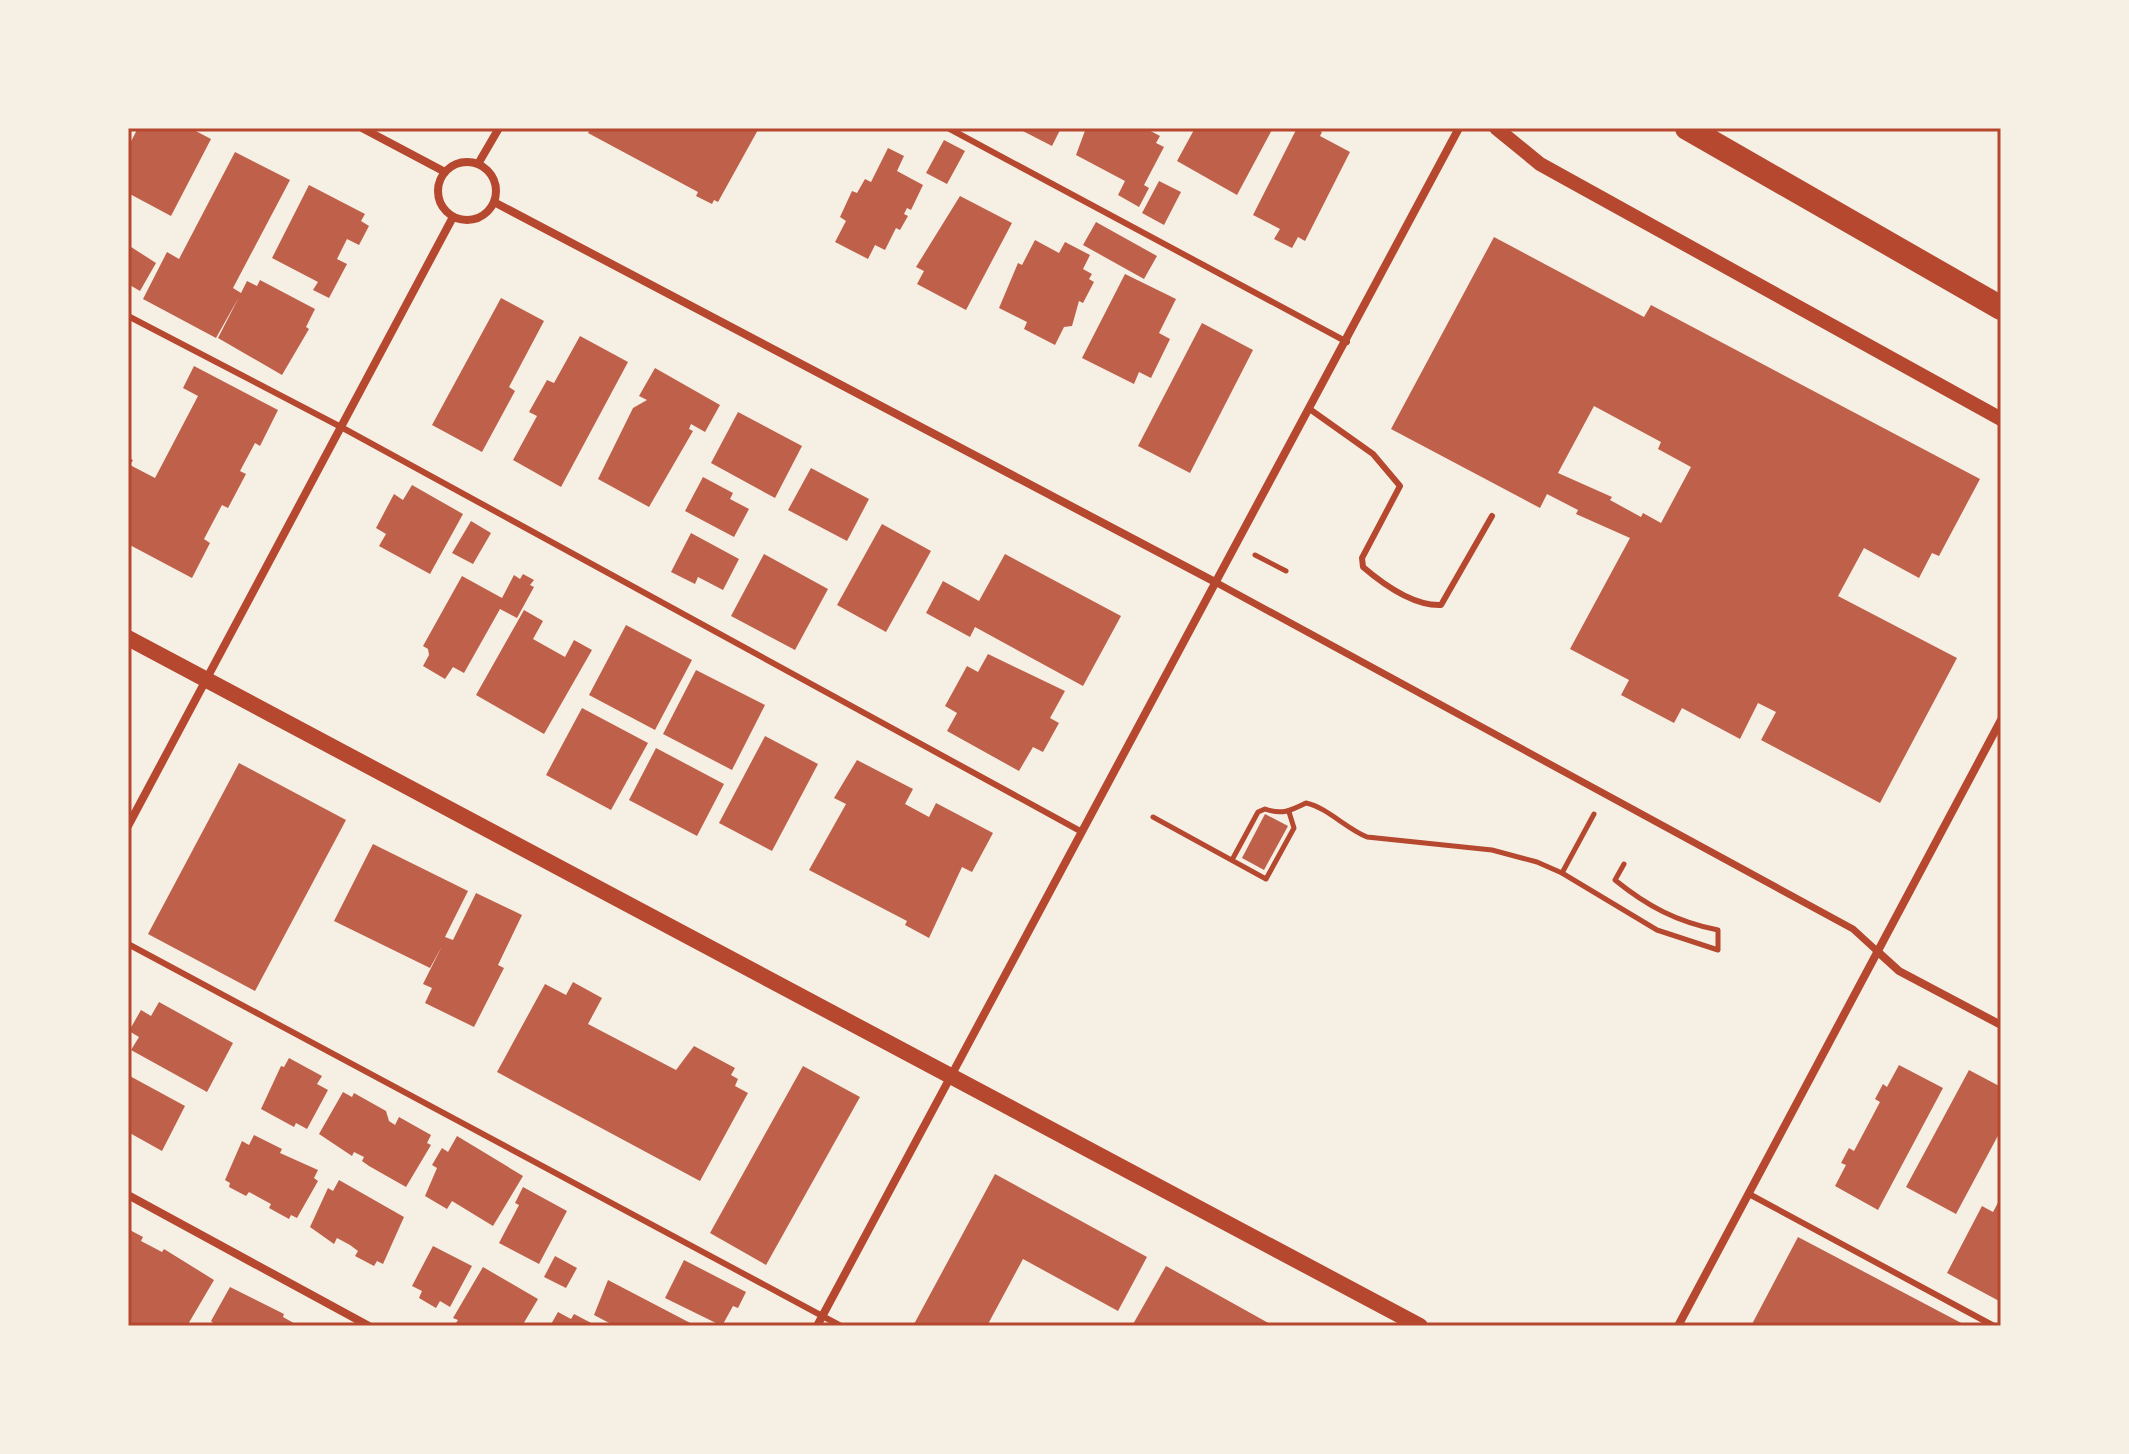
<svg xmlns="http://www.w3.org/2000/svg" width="2129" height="1454" font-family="Spectral,serif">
<rect width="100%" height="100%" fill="#f6efe4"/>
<g fill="#bf614a" fill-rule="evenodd">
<path d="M 138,128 L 190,128 L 211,139 L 171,216 L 128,193 L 128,147 Z"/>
<path d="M 591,128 L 759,128 L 718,202 L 714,200 L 712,204 L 696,196 L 698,192 L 588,133 Z"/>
<path d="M 1017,128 L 1061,128 L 1052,146 Z"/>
<path d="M 1086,128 L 1145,128 L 1160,136 L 1156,143 L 1164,147 L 1144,185 L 1149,188 L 1139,207 L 1118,195 L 1125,181 L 1076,155 Z"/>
<path d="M 1195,128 L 1273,128 L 1237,195 L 1177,161 Z"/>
<path d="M 1297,128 L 1314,128 L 1322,132 L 1320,136 L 1350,152 L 1305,241 L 1298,237 L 1292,248 L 1274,239 L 1280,229 L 1253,215 Z"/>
<path d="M 944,140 L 965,151 L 947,184 L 926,173 Z"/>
<path d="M 888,148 L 904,156 L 897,171 L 923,185 L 911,210 L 907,208 L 904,214 L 908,216 L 900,230 L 896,228 L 885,250 L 875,245 L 868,259 L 835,242 L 846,221 L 840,217 L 852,191 L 857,193 L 865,179 L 871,182 Z"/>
<path d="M 235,152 L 290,180 L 233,288 L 241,293 L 247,281 L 257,286 L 260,280 L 315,309 L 306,327 L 309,329 L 282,375 L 218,338 L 239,297 L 216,338 L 143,299 L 167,252 L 179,259 Z"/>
<path d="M 1159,181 L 1181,192 L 1164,225 L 1142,213 Z"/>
<path d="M 309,185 L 365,214 L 361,221 L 369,226 L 359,245 L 347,239 L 337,259 L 347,264 L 329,298 L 313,290 L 318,282 L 272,258 Z"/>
<path d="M 960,196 L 1012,223 L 966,310 L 917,284 L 924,271 L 916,267 Z"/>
<path d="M 1096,222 L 1157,256 L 1144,279 L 1083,245 Z"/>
<path d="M 1494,237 L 1644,317 L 1651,305 L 1980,479 L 1939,556 L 1932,553 L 1919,578 L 1864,548 L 1838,596 L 1957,658 L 1880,803 L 1761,740 L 1776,712 L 1758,703 L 1740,739 L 1682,708 L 1674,723 L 1621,695 L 1629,680 L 1570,649 L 1630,538 L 1576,514 L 1578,510 L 1547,494 L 1540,508 L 1391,429 ZM 1594,406 L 1661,442 L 1658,449 L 1691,467 L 1661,523 L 1643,513 L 1641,517 L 1610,500 L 1612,497 L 1558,473 Z"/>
<path d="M 1035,240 L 1059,253 L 1065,242 L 1090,255 L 1083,269 L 1092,274 L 1089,279 L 1094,282 L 1083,303 L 1079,301 L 1072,326 L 1064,327 L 1055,345 L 1024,329 L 1027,322 L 999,308 L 1018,263 L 1022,265 Z"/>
<path d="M 128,245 L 156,263 L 140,291 L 128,284 Z"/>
<path d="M 1125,274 L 1176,299 L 1159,333 L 1170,339 L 1151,378 L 1139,372 L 1134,384 L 1082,358 Z"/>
<path d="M 501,298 L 544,321 L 509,387 L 515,391 L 482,452 L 432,425 Z"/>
<path d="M 1202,323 L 1253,350 L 1190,473 L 1138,446 Z"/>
<path d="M 580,336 L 628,362 L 561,487 L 513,460 L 537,416 L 529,412 L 547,380 L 554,383 Z"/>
<path d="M 194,366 L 278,410 L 260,446 L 255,443 L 240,471 L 246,474 L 228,508 L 222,505 L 204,539 L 210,543 L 192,578 L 128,544 L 128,458 L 133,460 L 130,465 L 155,478 L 198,396 L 183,388 Z"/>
<path d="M 655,368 L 720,405 L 705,432 L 691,424 L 689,429 L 693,431 L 649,507 L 598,479 L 633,408 L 647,400 L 639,396 Z"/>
<path d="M 738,412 L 802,446 L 775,498 L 711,463 Z"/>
<path d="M 811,468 L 869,499 L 847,541 L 788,510 Z"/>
<path d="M 703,477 L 733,493 L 730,499 L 749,509 L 734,537 L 685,511 Z"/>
<path d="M 412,485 L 463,514 L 430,574 L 379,546 L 386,534 L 376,528 L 394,494 L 403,500 Z"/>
<path d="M 471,521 L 491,533 L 473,564 L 452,553 Z"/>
<path d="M 882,524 L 931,551 L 886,632 L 837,605 Z"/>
<path d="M 691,533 L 739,559 L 723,590 L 698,577 L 695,584 L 671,572 Z"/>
<path d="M 764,554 L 828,589 L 795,650 L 731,616 Z"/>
<path d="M 1005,554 L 1121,616 L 1083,686 L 975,627 L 970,637 L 926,613 L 943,581 L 979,601 Z"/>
<path d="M 523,574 L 534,580 L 530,585 L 534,587 L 517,618 L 500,609 L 464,673 L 453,667 L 445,679 L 423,666 L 429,655 L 428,649 L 423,646 L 462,576 L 502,598 L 514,575 L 520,579 Z"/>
<path d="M 524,610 L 543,621 L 533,639 L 565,657 L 574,640 L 592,650 L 544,734 L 476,695 Z"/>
<path d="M 626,625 L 692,660 L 655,730 L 589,695 Z"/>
<path d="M 988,654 L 1065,691 L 1050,718 L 1059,723 L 1043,752 L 1033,747 L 1019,771 L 947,731 L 957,713 L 945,706 L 967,666 L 978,672 Z"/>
<path d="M 696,670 L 765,705 L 732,770 L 663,734 Z"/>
<path d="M 582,708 L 648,743 L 611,810 L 546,775 Z"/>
<path d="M 765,736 L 818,764 L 772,851 L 719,823 Z"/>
<path d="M 656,748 L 724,784 L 697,836 L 629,800 Z"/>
<path d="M 857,760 L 913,789 L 905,804 L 929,817 L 936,803 L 993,833 L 972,872 L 962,867 L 929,938 L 905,925 L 907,921 L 809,870 L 846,804 L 834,798 Z"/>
<path d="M 239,763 L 346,820 L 255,991 L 148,934 Z"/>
<path d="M 1265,814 L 1288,826 L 1264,870 L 1242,858 Z"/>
<path d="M 373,844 L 468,891 L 445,937 L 453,940 L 476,893 L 522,915 L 498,965 L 504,968 L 474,1027 L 425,1003 L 432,988 L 423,984 L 442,946 L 430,968 L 334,921 Z"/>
<path d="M 573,982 L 602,998 L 588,1024 L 676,1070 L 694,1046 L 735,1068 L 731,1075 L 738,1079 L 735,1086 L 748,1093 L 700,1181 L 497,1072 L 545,984 L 566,995 Z"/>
<path d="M 159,1002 L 233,1043 L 207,1092 L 131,1050 L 139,1037 L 129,1031 L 141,1010 L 151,1016 Z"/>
<path d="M 289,1058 L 322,1076 L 317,1084 L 328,1090 L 307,1129 L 296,1123 L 294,1127 L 261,1109 L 281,1066 L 284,1067 Z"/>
<path d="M 1899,1065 L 1943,1088 L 1878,1210 L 1835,1186 L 1846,1165 L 1841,1163 L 1849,1148 L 1854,1151 L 1880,1102 L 1875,1099 L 1883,1084 L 1887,1087 Z"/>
<path d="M 803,1066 L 860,1097 L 766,1265 L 710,1233 Z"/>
<path d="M 1969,1070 L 2001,1087 L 2001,1130 L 1956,1214 L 1906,1187 Z"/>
<path d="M 128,1075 L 185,1106 L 162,1151 L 128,1132 Z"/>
<path d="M 343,1092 L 352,1097 L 354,1093 L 386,1111 L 389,1121 L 395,1125 L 399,1117 L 431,1135 L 427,1143 L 431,1145 L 406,1187 L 369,1166 L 362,1161 L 364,1157 L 354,1152 L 352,1156 L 319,1134 Z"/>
<path d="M 254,1135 L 282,1149 L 280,1153 L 318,1170 L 314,1178 L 318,1181 L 297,1218 L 291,1215 L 289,1219 L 269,1208 L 271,1204 L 249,1192 L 246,1196 L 229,1187 L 230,1183 L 225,1180 L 242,1141 L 249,1145 Z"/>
<path d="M 457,1136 L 523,1176 L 493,1226 L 452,1201 L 447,1209 L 425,1196 L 437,1168 L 432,1165 L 442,1148 L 448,1152 Z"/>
<path d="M 995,1174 L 1147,1257 L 1118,1311 L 1023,1259 L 987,1326 L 913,1326 Z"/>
<path d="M 339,1180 L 404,1217 L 383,1264 L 377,1261 L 374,1266 L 355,1256 L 358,1251 L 350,1245 L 337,1238 L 334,1244 L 310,1227 L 328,1188 L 333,1191 Z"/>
<path d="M 523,1187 L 567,1211 L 539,1264 L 499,1243 L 519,1205 L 515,1203 Z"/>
<path d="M 2001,1197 L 2001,1302 L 1947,1273 L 1982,1206 L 1993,1212 Z"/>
<path d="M 128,1229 L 143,1237 L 141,1241 L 162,1252 L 164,1249 L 214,1280 L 187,1326 L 128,1326 Z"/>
<path d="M 1798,1237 L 1967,1326 L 1751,1326 Z"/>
<path d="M 433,1246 L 472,1266 L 450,1307 L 440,1301 L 436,1308 L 419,1298 L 422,1291 L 412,1286 Z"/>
<path d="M 555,1256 L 577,1268 L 566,1288 L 544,1277 Z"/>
<path d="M 684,1260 L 746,1292 L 738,1308 L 733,1306 L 722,1326 L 665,1298 Z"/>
<path d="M 1166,1266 L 1274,1326 L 1132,1326 Z"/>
<path d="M 483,1267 L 538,1299 L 522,1326 L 454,1326 L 458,1320 L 453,1318 Z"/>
<path d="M 608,1280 L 696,1326 L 615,1326 L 594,1315 Z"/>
<path d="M 230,1287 L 284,1314 L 283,1317 L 299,1326 L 216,1326 L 211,1321 Z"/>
<path d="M 558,1312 L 571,1319 L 574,1314 L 597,1326 L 550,1326 Z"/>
</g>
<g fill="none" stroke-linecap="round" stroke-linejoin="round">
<g stroke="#b5482f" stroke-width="5">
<path d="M 1255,555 L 1286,571"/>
<path d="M 1153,817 L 1266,879 L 1294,828 L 1289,812"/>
<path d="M 1232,860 L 1258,812 L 1265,809 C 1282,815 1290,811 1306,803 C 1328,808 1345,828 1367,837 L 1492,850 L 1537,862 L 1562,873 L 1657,930 L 1718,950 L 1718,930 C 1677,922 1647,906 1615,880 L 1624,864"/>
<path d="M 1562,873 L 1594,814"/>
</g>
<g stroke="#b5482f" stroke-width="6">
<path d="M 948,128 L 1347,342"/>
<path d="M 128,316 L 341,427 L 1082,832"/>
<path d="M 1311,410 L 1373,454 L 1400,486 L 1362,558 L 1363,567 C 1384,585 1413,606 1441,605 L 1492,516"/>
<path d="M 128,944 L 841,1326"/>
<path d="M 1749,1194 L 1994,1326"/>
</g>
<path stroke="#b5482f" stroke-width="7" d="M 1217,583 L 1853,929 L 1877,951"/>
<g stroke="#b5482f" stroke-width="8">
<path d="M 362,128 L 445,172"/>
<circle cx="467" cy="191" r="29"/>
<path d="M 478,164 L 499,128"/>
<path d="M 494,202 L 1217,583"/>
<path d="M 128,826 L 453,217"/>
<path d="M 1877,951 L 1899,971 L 2001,1025"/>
<path d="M 128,1195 L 369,1326"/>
<path d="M 817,1326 L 1459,128"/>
<path d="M 1678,1326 L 2001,720"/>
</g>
<path stroke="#b5482f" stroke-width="14" d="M 1496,128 L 1540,164 L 2001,419"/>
<path stroke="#b5482f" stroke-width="16" d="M 128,638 L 1420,1326"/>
<path stroke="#b5482f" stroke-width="24" d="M 1687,128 L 2001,308"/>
</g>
<rect width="2129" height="1454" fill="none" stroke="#f6efe4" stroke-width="260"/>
<rect x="130" y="130" width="1869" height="1194" fill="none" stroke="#b5482f" stroke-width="3"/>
</svg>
